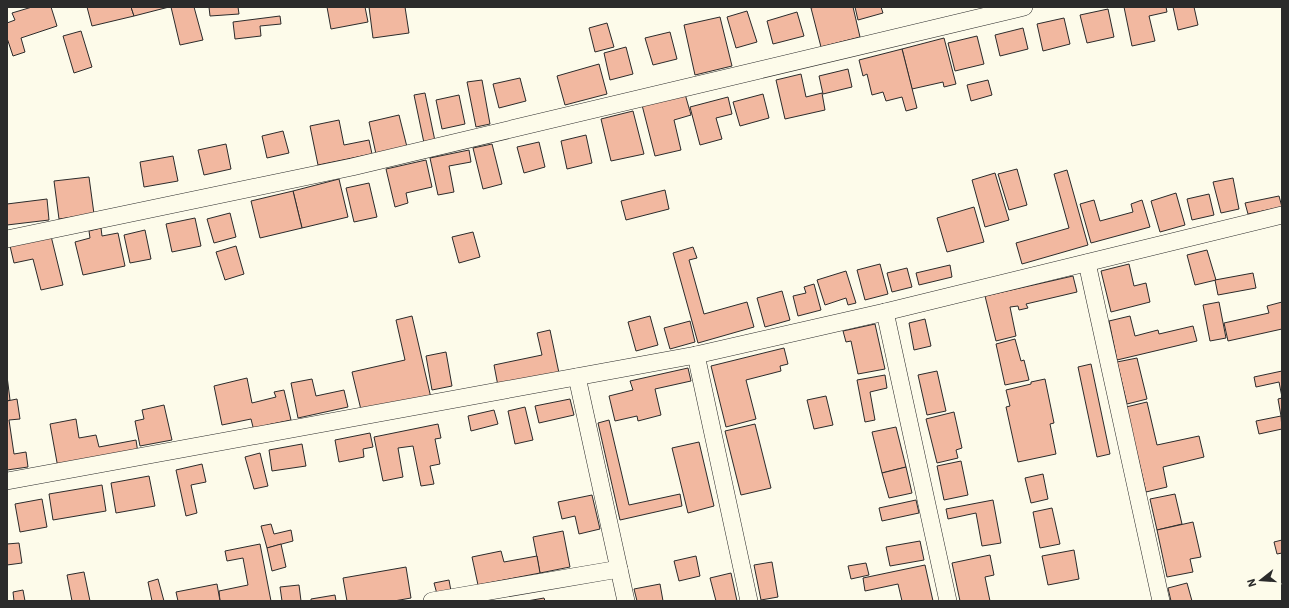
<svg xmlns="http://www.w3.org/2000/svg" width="1289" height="608" font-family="'IBM Plex Sans',sans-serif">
<rect width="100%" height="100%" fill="#fdfbea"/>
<g fill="#f2b8a0" stroke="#2b2b2b">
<path d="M 32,7 L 51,7 L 57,26 L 21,38 L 25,52 L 13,56 L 7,38 L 7,23 L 15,20 L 12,13 Z"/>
<path d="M 87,7 L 131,7 L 134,16 L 92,26 Z"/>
<path d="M 131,7 L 169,7 L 134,16 Z"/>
<path d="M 171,7 L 194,7 L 203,40 L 180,45 Z"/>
<path d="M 209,7 L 238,7 L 239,14 L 210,16 Z"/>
<path d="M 327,7 L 365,7 L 368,22 L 331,29 Z"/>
<path d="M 369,7 L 405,7 L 409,33 L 373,38 Z"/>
<path d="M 815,7 L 853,7 L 860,37 L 821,47 L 811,8 Z"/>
<path d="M 855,7 L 881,7 L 883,13 L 858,20 Z"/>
<path d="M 1124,7 L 1166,7 L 1167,12 L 1149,16 L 1155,41 L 1132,46 Z"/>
<path d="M 1173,7 L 1194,7 L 1198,25 L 1178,30 Z"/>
<path d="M 1108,9 L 1114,37 L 1087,43 L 1080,15 Z"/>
<path d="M 747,11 L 757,42 L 736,48 L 727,17 Z"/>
<path d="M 797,12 L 804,36 L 773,44 L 767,21 Z"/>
<path d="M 280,16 L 281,24 L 260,26 L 261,36 L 235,39 L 233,22 Z"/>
<path d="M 720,17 L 732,66 L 695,75 L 684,25 Z"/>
<path d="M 1064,18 L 1070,44 L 1043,51 L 1037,24 Z"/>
<path d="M 607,23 L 614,47 L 595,52 L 589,28 Z"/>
<path d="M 1023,28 L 1028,49 L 1000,56 L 995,35 Z"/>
<path d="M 81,31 L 92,67 L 74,73 L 63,36 Z"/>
<path d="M 670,32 L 677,59 L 653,65 L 645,38 Z"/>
<path d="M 977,36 L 984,64 L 955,71 L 948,43 Z"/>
<path d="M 944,38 L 956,84 L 944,87 L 943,82 L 912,89 L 902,49 Z"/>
<path d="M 626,47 L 633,74 L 610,80 L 604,53 Z"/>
<path d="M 902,49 L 917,108 L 906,111 L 902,97 L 886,101 L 883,92 L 872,95 L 867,74 L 863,76 L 859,60 Z"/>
<path d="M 599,64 L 607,94 L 565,105 L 557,76 Z"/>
<path d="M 848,69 L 852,87 L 823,94 L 819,76 Z"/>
<path d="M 801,74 L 806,97 L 822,93 L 825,110 L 785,119 L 776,80 Z"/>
<path d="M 520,78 L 526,101 L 499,108 L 493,84 Z"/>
<path d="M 482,80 L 490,124 L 476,127 L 467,82 Z"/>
<path d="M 988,80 L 992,95 L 971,101 L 967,85 Z"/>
<path d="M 425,93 L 435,141 L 424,143 L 414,95 Z"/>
<path d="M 685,94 L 691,115 L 674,120 L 681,150 L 655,156 L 642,105 Z"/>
<path d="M 763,94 L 769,118 L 740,126 L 733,102 Z"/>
<path d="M 459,95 L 465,124 L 442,129 L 436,100 Z"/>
<path d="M 728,97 L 732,114 L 716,118 L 722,139 L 700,145 L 690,107 Z"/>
<path d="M 633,111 L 644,154 L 611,161 L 601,119 Z"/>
<path d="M 399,115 L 407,147 L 376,154 L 369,122 Z"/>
<path d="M 339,120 L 344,145 L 369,140 L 372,154 L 318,165 L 310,126 Z"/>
<path d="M 283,131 L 289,153 L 267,158 L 262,136 Z"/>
<path d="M 586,135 L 592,163 L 567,169 L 561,141 Z"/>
<path d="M 539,142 L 545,167 L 524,173 L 517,147 Z"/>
<path d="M 226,144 L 231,169 L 204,175 L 198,150 Z"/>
<path d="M 492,144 L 502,184 L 483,189 L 473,148 Z"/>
<path d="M 469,150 L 471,162 L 449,166 L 454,192 L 438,195 L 430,158 Z"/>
<path d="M 173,156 L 178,181 L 144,187 L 140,162 Z"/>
<path d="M 426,160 L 432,187 L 406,193 L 408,203 L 395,207 L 386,169 Z"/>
<path d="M 1017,169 L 1027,205 L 1009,210 L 998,174 Z"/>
<path d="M 1067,170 L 1088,245 L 1022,264 L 1016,243 L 1069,228 L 1054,174 Z"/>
<path d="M 995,173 L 1009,220 L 985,227 L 972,180 Z"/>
<path d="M 89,177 L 94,214 L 59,219 L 54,181 Z"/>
<path d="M 1233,178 L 1239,209 L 1221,213 L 1213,182 Z"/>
<path d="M 339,179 L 348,217 L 302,228 L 293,191 Z"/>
<path d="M 369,183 L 377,217 L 354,222 L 346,188 Z"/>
<path d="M 665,190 L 669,209 L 626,220 L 621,201 Z"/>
<path d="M 293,191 L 302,228 L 260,238 L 251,201 Z"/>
<path d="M 1176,193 L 1185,225 L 1160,232 L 1151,201 Z"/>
<path d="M 1209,194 L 1214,215 L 1192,220 L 1187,199 Z"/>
<path d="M 1279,196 L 1282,207 L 1248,214 L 1245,203 Z"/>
<path d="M 47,199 L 49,220 L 7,225 L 7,204 Z"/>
<path d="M 1094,200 L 1100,221 L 1133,212 L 1131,204 L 1142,200 L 1150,227 L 1091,243 L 1080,204 Z"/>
<path d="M 974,207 L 984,242 L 947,252 L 937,218 Z"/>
<path d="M 230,213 L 236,237 L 214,243 L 207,219 Z"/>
<path d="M 195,218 L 201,246 L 172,252 L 166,224 Z"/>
<path d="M 101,228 L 102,236 L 118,233 L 125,266 L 83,275 L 75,242 L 90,238 L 89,231 Z"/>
<path d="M 145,230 L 151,259 L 130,263 L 124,235 Z"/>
<path d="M 473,232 L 480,257 L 459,263 L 452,237 Z"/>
<path d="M 51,236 L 63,285 L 41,290 L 33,259 L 14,263 L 10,246 Z"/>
<path d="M 236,246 L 244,274 L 225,280 L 216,252 Z"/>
<path d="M 693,247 L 697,258 L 689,260 L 704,314 L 747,302 L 754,327 L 698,343 L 673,253 Z"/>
<path d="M 1207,250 L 1216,280 L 1195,285 L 1187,255 Z"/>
<path d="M 880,264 L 888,294 L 865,300 L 857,270 Z"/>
<path d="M 1129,264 L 1134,286 L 1146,283 L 1150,302 L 1111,312 L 1101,271 Z"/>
<path d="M 950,265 L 952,277 L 919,285 L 916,273 Z"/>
<path d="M 907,268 L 912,287 L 892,292 L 887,273 Z"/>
<path d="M 846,271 L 856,303 L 848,305 L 846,298 L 825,305 L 817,280 Z"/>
<path d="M 1253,273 L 1256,288 L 1218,295 L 1215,280 Z"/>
<path d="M 1073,276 L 1077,292 L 1026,304 L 1028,308 L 1019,310 L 1018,306 L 1010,307 L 1016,336 L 996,341 L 985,296 Z"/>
<path d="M 814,284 L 821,310 L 798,316 L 793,296 L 806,293 L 804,287 Z"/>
<path d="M 782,291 L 790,320 L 765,327 L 757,298 Z"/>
<path d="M 1219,302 L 1226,338 L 1210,341 L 1203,305 Z"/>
<path d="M 1282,302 L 1282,329 L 1228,341 L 1224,323 L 1269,313 L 1267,306 Z"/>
<path d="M 412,316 L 431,398 L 362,414 L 352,372 L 405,360 L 396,320 Z"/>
<path d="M 650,316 L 658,345 L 636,351 L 628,322 Z"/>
<path d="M 1130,316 L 1135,336 L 1158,330 L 1159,334 L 1193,326 L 1197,341 L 1117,360 L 1109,321 Z"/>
<path d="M 925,319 L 931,346 L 914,350 L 909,323 Z"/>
<path d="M 690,321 L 695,342 L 670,349 L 664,328 Z"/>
<path d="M 875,324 L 885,369 L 858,374 L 851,341 L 846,342 L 843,331 Z"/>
<path d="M 550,330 L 559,373 L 498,386 L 494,365 L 542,355 L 537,333 Z"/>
<path d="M 1015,339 L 1021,361 L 1024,360 L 1029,380 L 1005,385 L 996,344 Z"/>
<path d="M 784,348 L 788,364 L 780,366 L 781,371 L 746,380 L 756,419 L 726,427 L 711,366 Z"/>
<path d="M 446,352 L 452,386 L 432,390 L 426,356 Z"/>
<path d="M 1137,358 L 1147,399 L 1127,404 L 1117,362 Z"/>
<path d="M 1091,364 L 1110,454 L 1097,457 L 1078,367 Z"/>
<path d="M 688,368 L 691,381 L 655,389 L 661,415 L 638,421 L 637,416 L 615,421 L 609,396 L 633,390 L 630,381 Z"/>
<path d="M 937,371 L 946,411 L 927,415 L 918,375 Z"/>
<path d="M 1282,371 L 1282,397 L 1279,382 L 1256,387 L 1254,377 Z"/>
<path d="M 885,375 L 887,388 L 870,392 L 875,420 L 865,422 L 857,380 Z"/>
<path d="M 7,376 L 10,400 L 7,401 Z"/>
<path d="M 247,378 L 252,403 L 276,397 L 274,392 L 284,390 L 291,420 L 267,425 L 268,428 L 254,431 L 251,419 L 222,425 L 214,386 Z"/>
<path d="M 312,379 L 316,396 L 344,390 L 348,407 L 298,418 L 291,383 Z"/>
<path d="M 1045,379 L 1054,423 L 1050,424 L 1056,454 L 1018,462 L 1006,407 L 1010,406 L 1006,390 L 1031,384 L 1031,382 Z"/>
<path d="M 826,396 L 833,425 L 814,429 L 807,400 Z"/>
<path d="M 1282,398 L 1282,416 L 1281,416 L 1278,399 Z"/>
<path d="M 17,399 L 20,419 L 9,420 L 14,454 L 26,452 L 28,467 L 7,470 L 7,401 Z"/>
<path d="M 570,399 L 574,415 L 539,423 L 535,406 Z"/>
<path d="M 1147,402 L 1157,445 L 1199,436 L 1204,457 L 1163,467 L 1167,487 L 1146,492 L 1126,407 Z"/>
<path d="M 164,405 L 172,440 L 140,446 L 135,421 L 144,419 L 142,410 Z"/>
<path d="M 525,407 L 533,440 L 515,444 L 508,411 Z"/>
<path d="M 494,410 L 498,424 L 471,431 L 468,416 Z"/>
<path d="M 954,412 L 962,448 L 956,450 L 958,458 L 937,463 L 926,419 Z"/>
<path d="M 1281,416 L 1282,429 L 1259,434 L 1256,421 Z"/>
<path d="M 76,419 L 79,438 L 96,435 L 99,447 L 136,440 L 138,453 L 58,468 L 50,424 Z"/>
<path d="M 609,420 L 629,505 L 680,494 L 682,506 L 620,520 L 598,423 Z"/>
<path d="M 438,424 L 441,438 L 435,439 L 440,464 L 430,466 L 434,484 L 421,486 L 413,446 L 398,448 L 403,477 L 383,481 L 374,437 Z"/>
<path d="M 755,424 L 771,488 L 741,495 L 725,431 Z"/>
<path d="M 896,427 L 906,467 L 882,473 L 872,432 Z"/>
<path d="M 370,433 L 373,447 L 363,449 L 364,457 L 339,462 L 335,440 Z"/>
<path d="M 699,442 L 714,506 L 688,513 L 672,448 Z"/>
<path d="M 302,444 L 306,466 L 272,471 L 269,450 Z"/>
<path d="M 260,453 L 268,486 L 254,489 L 245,457 Z"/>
<path d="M 961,461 L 968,495 L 944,500 L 937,466 Z"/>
<path d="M 202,464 L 206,482 L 191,485 L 197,513 L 186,516 L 176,470 Z"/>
<path d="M 906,467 L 912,493 L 889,498 L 882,473 Z"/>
<path d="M 1043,474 L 1048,499 L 1031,503 L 1025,478 Z"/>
<path d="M 149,476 L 155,506 L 116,513 L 111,483 Z"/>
<path d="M 102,485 L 106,511 L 53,520 L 49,494 Z"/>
<path d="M 1175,494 L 1182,524 L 1157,530 L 1150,499 Z"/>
<path d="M 592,495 L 600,529 L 579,534 L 575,516 L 562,519 L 558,502 Z"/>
<path d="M 42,499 L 47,527 L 20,532 L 15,504 Z"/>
<path d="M 916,500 L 919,513 L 882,521 L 879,508 Z"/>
<path d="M 993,500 L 1001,543 L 982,546 L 976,513 L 948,519 L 946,509 Z"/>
<path d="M 1052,508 L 1060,544 L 1040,548 L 1033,512 Z"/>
<path d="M 1193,522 L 1201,557 L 1190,559 L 1193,572 L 1167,577 L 1157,530 Z"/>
<path d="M 271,524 L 274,534 L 291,530 L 293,541 L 267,548 L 261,526 Z"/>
<path d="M 563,531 L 570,567 L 540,573 L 533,537 Z"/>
<path d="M 1282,540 L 1282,553 L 1277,554 L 1274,542 Z"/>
<path d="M 920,541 L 924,560 L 890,566 L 886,547 Z"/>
<path d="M 19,543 L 22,563 L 7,565 L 7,544 Z"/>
<path d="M 260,544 L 271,601 L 220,601 L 219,591 L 248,585 L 243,558 L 227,561 L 225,551 Z"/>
<path d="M 281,544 L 286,567 L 272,571 L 267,548 Z"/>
<path d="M 1074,550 L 1079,579 L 1048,585 L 1042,556 Z"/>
<path d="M 501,551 L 504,562 L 537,556 L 540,573 L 478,585 L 472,557 Z"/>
<path d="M 990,555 L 994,575 L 985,577 L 990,601 L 960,601 L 952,563 Z"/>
<path d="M 696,556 L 700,576 L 679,581 L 674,561 Z"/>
<path d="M 772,562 L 778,597 L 761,600 L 754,565 Z"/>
<path d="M 866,563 L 869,575 L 851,579 L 848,566 Z"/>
<path d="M 925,565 L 933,601 L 902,601 L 898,584 L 865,591 L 863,578 Z"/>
<path d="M 406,567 L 411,598 L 394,601 L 347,601 L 343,578 Z"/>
<path d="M 84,572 L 90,601 L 72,601 L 67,575 Z"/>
<path d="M 731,573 L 737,601 L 716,601 L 710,578 Z"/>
<path d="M 158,579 L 164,601 L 152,601 L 148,582 Z"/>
<path d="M 449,580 L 451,591 L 437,594 L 434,583 Z"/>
<path d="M 1187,583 L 1192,601 L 1171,601 L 1168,588 Z"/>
<path d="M 217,584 L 220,601 L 178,601 L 176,592 Z"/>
<path d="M 660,584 L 663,601 L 637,601 L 634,589 Z"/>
<path d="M 299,585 L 301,601 L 282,601 L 280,587 Z"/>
<path d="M 23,590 L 25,601 L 14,601 L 13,592 Z"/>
<path d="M 335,595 L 336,601 L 311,601 L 311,599 Z"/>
<path d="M 544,598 L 545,601 L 527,601 Z"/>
</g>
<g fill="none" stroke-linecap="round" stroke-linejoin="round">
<g stroke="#2b2b2b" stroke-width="18">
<g id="minor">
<path d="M 7,239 L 352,167 L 1024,7"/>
<path d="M 1087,263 L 1161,601"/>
<path d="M 885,312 L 948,601"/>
<path d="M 696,355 L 749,601"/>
<path d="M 577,377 L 626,601"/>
<path d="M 7,481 L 696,355 L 885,312 L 1282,215"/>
<path d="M 432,601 L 619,569"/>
</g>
</g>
<use href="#minor" stroke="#fdfbea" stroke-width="17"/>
</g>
<rect width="1289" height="608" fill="none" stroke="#2b2b2b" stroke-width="16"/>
<g transform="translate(1261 580) rotate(253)" stroke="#fdfbea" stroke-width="3" paint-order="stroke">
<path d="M0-3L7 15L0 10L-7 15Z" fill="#2b2b2b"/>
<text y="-6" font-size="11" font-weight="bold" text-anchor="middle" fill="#2b2b2b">N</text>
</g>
</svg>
